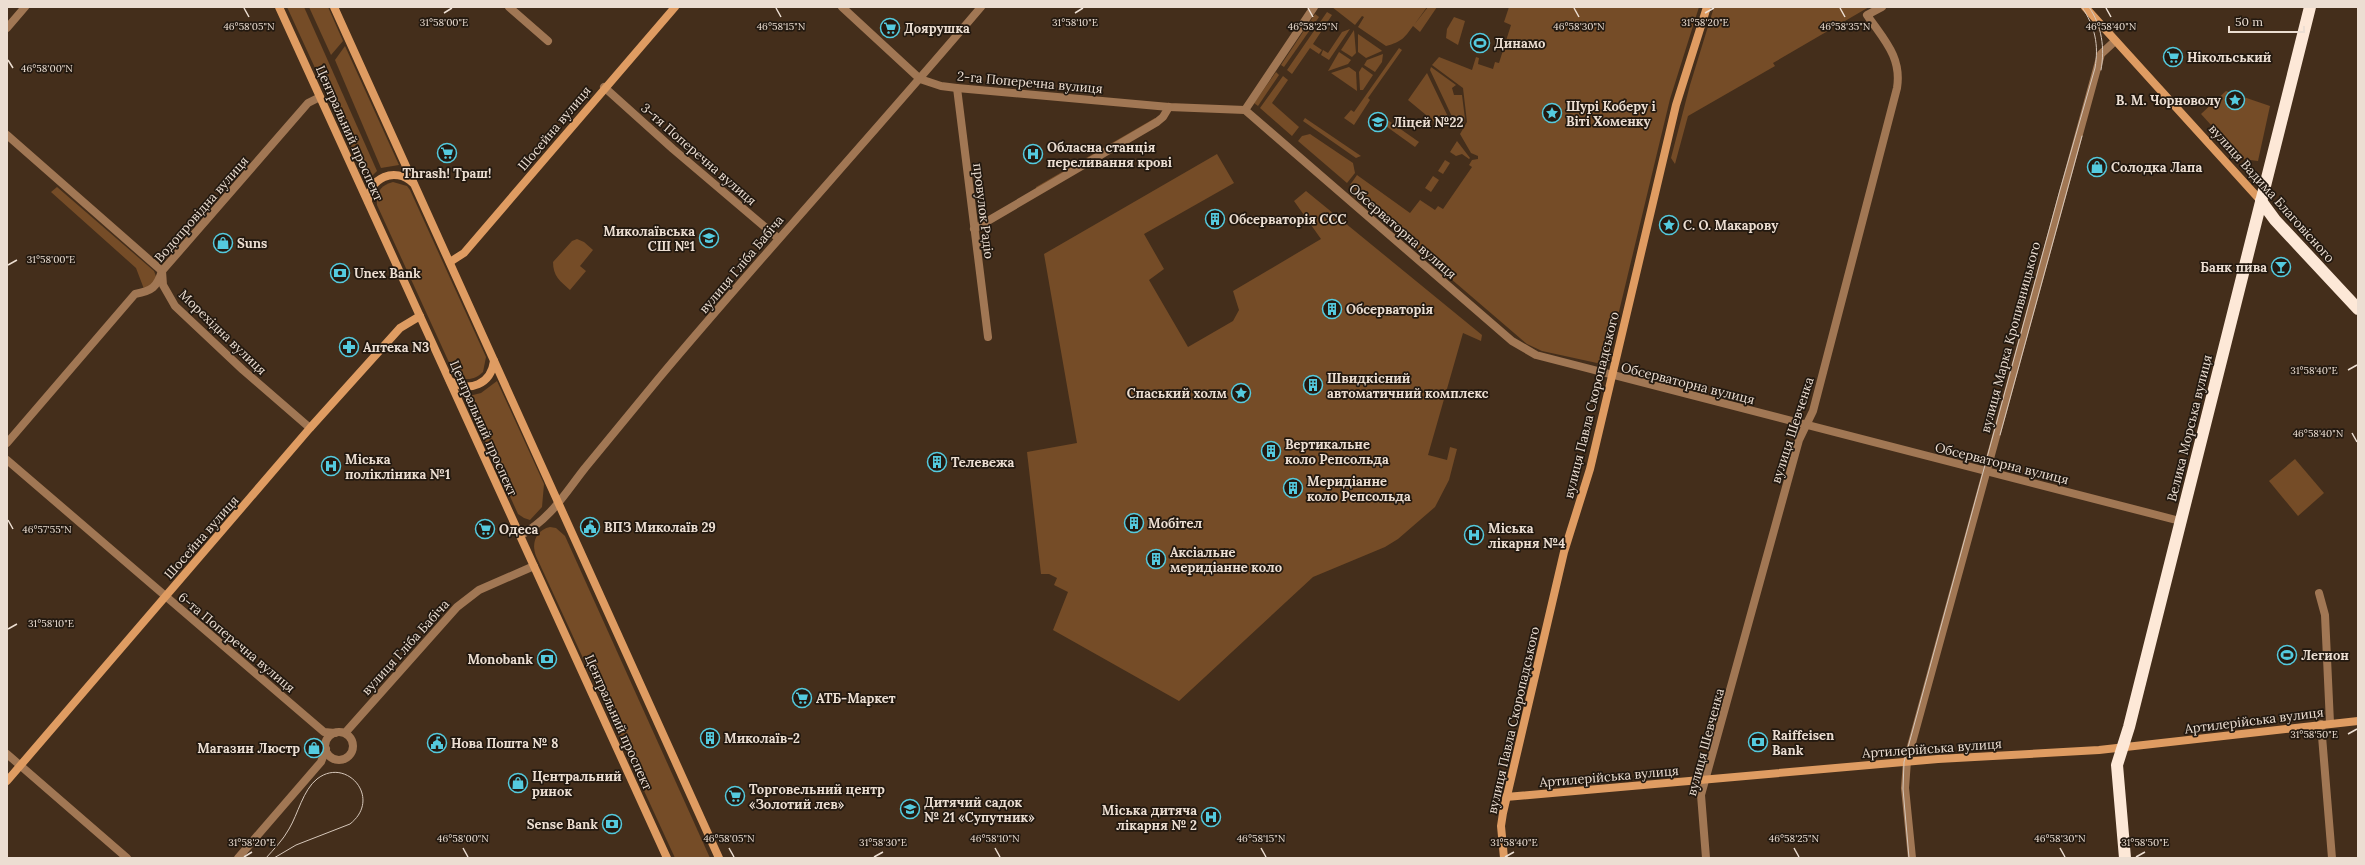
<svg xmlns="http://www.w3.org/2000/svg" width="2365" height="865" font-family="Lora,serif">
<rect width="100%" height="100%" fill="#442e1b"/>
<g fill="#754c27">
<path d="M 287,7 L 304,7 L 377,171 L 367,181 Z"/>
<path d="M 309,7 L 328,7 L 343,41 L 331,55 Z"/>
<path d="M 1332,7 L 1427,7 L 1414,25 L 1428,7 L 1437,7 L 1420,32 L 1413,26 C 1405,37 1402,42 1386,46 L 1358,27 L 1364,17 L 1362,16 L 1355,25 Z"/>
<path d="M 1509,7 L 1699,7 L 1670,99 L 1610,349 L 1606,358 L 1597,363 L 1542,351 L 1527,344 L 1415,248 L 1418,244 L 1350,185 L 1357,175 L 1410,213 L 1420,200 L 1435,210 L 1438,206 L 1443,209 L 1472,167 L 1469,165 L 1472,160 L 1478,159 L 1478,156 L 1471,153 L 1460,134 L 1467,122 L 1463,88 L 1432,65 L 1439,57 L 1472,70 L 1476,57 L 1479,58 L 1478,64 L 1493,69 L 1495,62 L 1499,63 L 1511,25 L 1504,22 Z"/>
<path d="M 1714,7 L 1869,7 L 1773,63 L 1775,66 L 1688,116 L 1675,164 L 1671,158 L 1690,85 Z"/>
<path d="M 1327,12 L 1332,15 L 1313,44 L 1322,50 L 1319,54 L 1310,48 L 1292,74 L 1287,70 Z"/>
<path d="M 1315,14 L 1319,17 L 1284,67 L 1281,65 Z"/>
<path d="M 1454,17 L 1465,21 L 1458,45 L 1446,38 L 1447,29 Z"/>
<path d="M 1350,29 L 1329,60 L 1321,55 L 1323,50 L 1328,53 L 1342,32 Z"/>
<path d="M 1354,30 L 1356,53 L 1352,57 L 1341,50 Z"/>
<path d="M 1358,34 L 1381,50 L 1382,51 L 1366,58 L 1358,52 Z"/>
<path d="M 345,46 L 399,165 L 381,168 L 335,60 Z"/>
<path d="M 1399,48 L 1402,50 L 1368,98 L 1370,100 L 1354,125 L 1344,118 L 1351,110 L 1354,112 Z"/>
<path d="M 1339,52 L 1351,60 L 1348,64 L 1328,71 Z"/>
<path d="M 1383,54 L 1382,62 L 1375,72 L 1364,65 L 1367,60 Z"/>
<path d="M 1349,67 L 1356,72 L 1357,91 L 1331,73 Z"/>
<path d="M 1362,67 L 1373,75 L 1363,90 L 1360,90 L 1359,72 Z"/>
<path d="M 1431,67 L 1456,85 L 1452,88 L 1454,95 L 1462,95 L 1465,119 L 1463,126 L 1455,123 L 1430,70 Z"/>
<path d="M 1276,72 L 1279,75 L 1258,106 L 1254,103 Z"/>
<path d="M 1427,73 L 1451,123 L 1450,128 L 1446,125 L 1443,129 L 1408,100 Z"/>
<path d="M 1283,76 L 1288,80 L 1272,103 L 1299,127 L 1292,136 L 1260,108 Z"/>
<path d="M 2226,91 L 2270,106 L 2258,161 L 2242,159 L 2201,114 Z"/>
<path d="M 1379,114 L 1419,142 L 1415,147 L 1376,119 Z"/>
<path d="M 1155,118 L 1156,119 L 1036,189 L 1036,187 Z"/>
<path d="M 1305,118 L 1361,156 L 1356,158 L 1303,121 Z"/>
<path d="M 1310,134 L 1353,163 L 1355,173 L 1347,183 L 1298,141 L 1302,136 Z"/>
<path d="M 1457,141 L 1470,158 L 1469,159 L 1462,154 L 1456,156 L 1450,152 Z"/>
<path d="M 1217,154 L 1234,183 L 1144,234 L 1164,269 L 1149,280 L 1188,347 L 1233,321 L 1239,310 L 1233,291 L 1321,239 L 1294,201 L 1306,191 L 1482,335 L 1481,341 L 1463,333 L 1428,455 L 1447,460 L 1450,447 L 1457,449 L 1449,480 L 1435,507 L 1398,539 L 1385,547 L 1313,577 L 1179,701 L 1053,630 L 1068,592 L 1054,585 L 1057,578 L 1049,574 L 1041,574 L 1027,452 L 1077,443 L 1044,254 Z"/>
<path d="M 1445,160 L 1450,163 L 1443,174 L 1438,171 Z"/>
<path d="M 1433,176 L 1439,180 L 1431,192 L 1425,188 Z"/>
<path d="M 393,182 L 407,186 L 410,190 L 486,357 L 483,372 C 474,381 461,382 453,371 L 377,205 C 376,192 381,185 393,182 Z"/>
<path d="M 57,187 L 154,271 L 157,279 L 155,284 L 144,289 L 136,268 L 51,192 Z"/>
<path d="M 577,239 L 584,242 L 593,250 L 580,266 L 586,271 L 570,290 C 560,281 553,276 553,262 L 572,241 Z"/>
<path d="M 497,381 L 544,484 L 542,507 L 530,520 L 524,518 L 518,514 L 465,397 L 481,393 Z"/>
<path d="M 2295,459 L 2324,493 L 2298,516 L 2269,481 Z"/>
<path d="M 550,527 L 556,528 L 565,536 L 710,858 L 675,858 L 536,556 C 531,543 536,530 550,527 Z"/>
</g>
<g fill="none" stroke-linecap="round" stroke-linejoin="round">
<g stroke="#a17754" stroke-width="8">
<path d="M 509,7 L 548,41"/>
<path d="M 842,7 L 920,79 L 941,86 L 957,88 L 1169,107 L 1245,110"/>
<path d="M 7,28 L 25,7"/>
<path d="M 604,87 L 673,149 L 778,238"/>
<path d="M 957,88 L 988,337"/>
<path d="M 1245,110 L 1512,341 L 1536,355 L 2180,521"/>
<path d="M 1245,110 L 1314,7"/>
<path d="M 7,135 L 162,271 L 163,285 L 175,306 L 243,370 L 310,428"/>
<path d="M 974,229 L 1157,122 L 1163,117 L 1169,107"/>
<path d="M 7,443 L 135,294 C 152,291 157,287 162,271 L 308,103 L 320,97"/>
<path d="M 7,460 L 324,732 L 335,733"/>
<path d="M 520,536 C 552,517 563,496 585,468 C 610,438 634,408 659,378 C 764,253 875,132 981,7"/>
<path d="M 2319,593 L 2325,615 L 2330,723"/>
<path d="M 2321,724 L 2332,858"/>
<circle cx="339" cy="746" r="14"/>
<path d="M 345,733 L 457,607 L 479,590 L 534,566"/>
<path d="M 7,754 L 127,858"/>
<path d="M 238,858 L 321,762 L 326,749"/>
<path d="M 1706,858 L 1701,795 L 1799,440 L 1813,411 L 1897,88 C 1902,57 1884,40 1867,15 L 1882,7"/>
<path d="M 1912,858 L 1905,788 L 1907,761 L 2101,54 L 2115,41"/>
</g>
<g stroke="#df9c62" stroke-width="8">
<path d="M 279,7 L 667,858"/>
<path d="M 334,7 L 719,858"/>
<path d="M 2085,7 L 2261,201"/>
<path d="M 368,201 C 369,178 395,166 413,183"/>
<path d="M 450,262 L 464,253 L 675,7"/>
<path d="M 450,381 C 470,393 491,384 494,361"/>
<path d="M 7,781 L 310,428 L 400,328 L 420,316"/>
<path d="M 1506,797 L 1938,759 L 2099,750 L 2358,721"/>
<path d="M 1504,858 L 1501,826 L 1503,813 L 1564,552 L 1590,469 L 1676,105 L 1707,7"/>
</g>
<g stroke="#fde8d7" stroke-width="12">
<path d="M 2261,201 L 2275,220 L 2358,309"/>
<path d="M 2125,858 L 2117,765 L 2129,727 L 2310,7"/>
</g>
<g stroke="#d6c7ba" stroke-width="1">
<path d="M 2089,7 C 2102,26 2105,48 2101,70"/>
<path d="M 2000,435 L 2082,136"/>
<path d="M 266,858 C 274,849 283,840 289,829 C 298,814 303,790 317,779 C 346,756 383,798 350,824 L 296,845 L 274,858"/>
<path d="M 1909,858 L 1903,789 L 1904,762 L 2060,190 L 2095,68 C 2099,44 2095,27 2082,7"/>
</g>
</g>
<path fill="none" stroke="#ecded2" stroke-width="1.5" d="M 244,8 L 249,17M 776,8 L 781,17M 1308,8 L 1313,17M 1574,8 L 1579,17M 1840,8 L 1845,17M 2106,8 L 2111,17M 444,13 L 452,8M 1075,13 L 1083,8M 1705,13 L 1714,8M 8,60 L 13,68M 8,265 L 17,260M 2348,370 L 2357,365M 2352,433 L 2357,442M 8,520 L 13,529M 8,629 L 17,624M 2348,734 L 2357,729M 463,848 L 468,857M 729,848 L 734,857M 995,848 L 1000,857M 1261,848 L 1266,857M 1794,848 L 1799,857M 2060,848 L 2065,857M 244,857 L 252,852M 874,857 L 883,852M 1505,857 L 1514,852M 2136,857 L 2145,852"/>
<defs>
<g id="supermarket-ring" transform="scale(1)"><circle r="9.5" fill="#231910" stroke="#54cade" stroke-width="1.5"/><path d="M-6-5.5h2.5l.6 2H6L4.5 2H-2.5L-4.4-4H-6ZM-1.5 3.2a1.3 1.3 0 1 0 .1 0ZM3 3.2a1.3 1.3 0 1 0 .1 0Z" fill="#54cade"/></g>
<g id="stadium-ring" transform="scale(1)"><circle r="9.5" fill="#231910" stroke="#54cade" stroke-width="1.5"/><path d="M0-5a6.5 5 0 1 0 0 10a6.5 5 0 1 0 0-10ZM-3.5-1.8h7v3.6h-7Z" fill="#54cade"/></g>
<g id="sight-ring" transform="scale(1)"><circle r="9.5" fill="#231910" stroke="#54cade" stroke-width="1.5"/><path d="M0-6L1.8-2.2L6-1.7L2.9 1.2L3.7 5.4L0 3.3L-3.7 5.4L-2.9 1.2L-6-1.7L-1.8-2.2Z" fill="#54cade"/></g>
<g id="school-ring" transform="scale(1)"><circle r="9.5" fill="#231910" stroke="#54cade" stroke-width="1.5"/><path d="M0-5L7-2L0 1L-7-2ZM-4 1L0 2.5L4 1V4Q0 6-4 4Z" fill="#54cade"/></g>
<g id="hospital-ring" transform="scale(1)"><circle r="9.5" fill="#231910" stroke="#54cade" stroke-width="1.5"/><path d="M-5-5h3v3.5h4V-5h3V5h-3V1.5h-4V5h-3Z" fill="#54cade"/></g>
<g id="shop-ring" transform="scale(1)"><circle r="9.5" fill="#231910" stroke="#54cade" stroke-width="1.5"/><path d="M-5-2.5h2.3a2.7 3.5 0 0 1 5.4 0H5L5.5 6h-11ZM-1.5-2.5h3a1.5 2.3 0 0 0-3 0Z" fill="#54cade"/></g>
<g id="building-ring" transform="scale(1)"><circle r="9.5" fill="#231910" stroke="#54cade" stroke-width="1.5"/><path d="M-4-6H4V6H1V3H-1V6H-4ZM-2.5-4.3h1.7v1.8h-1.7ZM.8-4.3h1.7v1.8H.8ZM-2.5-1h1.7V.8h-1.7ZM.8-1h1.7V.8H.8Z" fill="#54cade"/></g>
<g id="bar-ring" transform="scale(1)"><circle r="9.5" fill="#231910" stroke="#54cade" stroke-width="1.5"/><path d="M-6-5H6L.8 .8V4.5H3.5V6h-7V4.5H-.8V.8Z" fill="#54cade"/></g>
<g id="bank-ring" transform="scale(1)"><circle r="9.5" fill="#231910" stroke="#54cade" stroke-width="1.5"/><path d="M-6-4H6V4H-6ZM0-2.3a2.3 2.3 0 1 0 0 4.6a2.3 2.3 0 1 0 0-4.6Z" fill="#54cade"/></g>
<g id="pharmacy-ring" transform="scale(1)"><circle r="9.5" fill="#231910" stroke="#54cade" stroke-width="1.5"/><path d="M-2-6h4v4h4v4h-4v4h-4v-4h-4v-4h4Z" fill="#54cade"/></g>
<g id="civic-ring" transform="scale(1)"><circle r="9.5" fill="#231910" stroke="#54cade" stroke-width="1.5"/><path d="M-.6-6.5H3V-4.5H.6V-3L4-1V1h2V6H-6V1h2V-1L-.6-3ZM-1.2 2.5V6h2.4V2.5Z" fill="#54cade"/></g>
</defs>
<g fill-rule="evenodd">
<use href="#supermarket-ring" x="890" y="28"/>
<use href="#stadium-ring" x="1480" y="43"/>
<use href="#supermarket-ring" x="2173" y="57"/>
<use href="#sight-ring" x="2235" y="100"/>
<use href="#sight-ring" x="1552" y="113"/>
<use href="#school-ring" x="1378" y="122"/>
<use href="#supermarket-ring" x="447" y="153"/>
<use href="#hospital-ring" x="1033" y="154"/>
<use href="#shop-ring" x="2097" y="167"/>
<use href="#building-ring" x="1215" y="219"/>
<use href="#sight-ring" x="1669" y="225"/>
<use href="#school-ring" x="709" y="238"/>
<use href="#shop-ring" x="223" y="243"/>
<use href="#bar-ring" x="2281" y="267"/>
<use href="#bank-ring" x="340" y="273"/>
<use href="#building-ring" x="1332" y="309"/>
<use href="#pharmacy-ring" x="349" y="347"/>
<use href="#building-ring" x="1313" y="385"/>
<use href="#sight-ring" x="1241" y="393"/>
<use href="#building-ring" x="1271" y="451"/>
<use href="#building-ring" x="937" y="462"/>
<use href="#hospital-ring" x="331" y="466"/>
<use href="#building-ring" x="1293" y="488"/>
<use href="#building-ring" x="1134" y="523"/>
<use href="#civic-ring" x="590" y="527"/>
<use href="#supermarket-ring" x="485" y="529"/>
<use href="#hospital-ring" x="1474" y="535"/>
<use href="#building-ring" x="1156" y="559"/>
<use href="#stadium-ring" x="2287" y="655"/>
<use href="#bank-ring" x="547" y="659"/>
<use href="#supermarket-ring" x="802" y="698"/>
<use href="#building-ring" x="710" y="738"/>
<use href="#bank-ring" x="1758" y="742"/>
<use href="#civic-ring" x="437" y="743"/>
<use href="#shop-ring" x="314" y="748"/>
<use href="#shop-ring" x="518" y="783"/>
<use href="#supermarket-ring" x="735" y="796"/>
<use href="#school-ring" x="910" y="809"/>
<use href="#hospital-ring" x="1211" y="817"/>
<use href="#bank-ring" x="612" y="824"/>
</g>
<g text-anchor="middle" stroke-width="3.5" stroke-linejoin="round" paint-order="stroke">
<g font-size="13" font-weight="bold" fill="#ecded2" stroke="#231910" text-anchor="start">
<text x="904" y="33">Доярушка</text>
<text x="1494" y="48">Динамо</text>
<text x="2187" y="62">Нікольський</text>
<text x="2221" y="105" text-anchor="end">В. М. Чорноволу</text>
<text x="1566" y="111">Шурі Коберу і<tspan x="1566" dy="15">Віті Хоменку</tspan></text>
<text x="1392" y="127">Ліцей №22</text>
<text x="1047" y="152">Обласна станція<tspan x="1047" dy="15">переливання крові</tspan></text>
<text x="2111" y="172">Солодка Лапа</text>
<text x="447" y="178" text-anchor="middle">Thrash! Траш!</text>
<text x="1229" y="224">Обсерваторія ССС</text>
<text x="1683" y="230">С. О. Макарову</text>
<text x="695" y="236" text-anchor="end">Миколаївська<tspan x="695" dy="15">СШ №1</tspan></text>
<text x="237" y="248">Suns</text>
<text x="2267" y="272" text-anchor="end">Банк пива</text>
<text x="354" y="278">Unex Bank</text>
<text x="1346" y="314">Обсерваторія</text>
<text x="363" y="352">Аптека N3</text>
<text x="1327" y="383">Швидкісний<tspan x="1327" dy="15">автоматичний комплекс</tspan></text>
<text x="1227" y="398" text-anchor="end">Спаський холм</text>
<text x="1285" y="449">Вертикальне<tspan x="1285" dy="15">коло Репсольда</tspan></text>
<text x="345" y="464">Міська<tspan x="345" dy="15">полікліника №1</tspan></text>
<text x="951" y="467">Телевежа</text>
<text x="1307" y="486">Меридіанне<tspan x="1307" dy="15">коло Репсольда</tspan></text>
<text x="1148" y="528">Мобітел</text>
<text x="604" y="532">ВПЗ Миколаїв 29</text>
<text x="1488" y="533">Міська<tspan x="1488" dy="15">лікарня №4</tspan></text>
<text x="499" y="534">Одеса</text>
<text x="1170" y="557">Аксіальне<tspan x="1170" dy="15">меридіанне коло</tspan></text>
<text x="2301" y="660">Легион</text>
<text x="533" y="664" text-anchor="end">Monobank</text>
<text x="816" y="703">АТБ-Маркет</text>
<text x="1772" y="740">Raiffeisen<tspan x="1772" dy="15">Bank</tspan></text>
<text x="724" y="743">Миколаїв-2</text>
<text x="451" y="748">Нова Пошта № 8</text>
<text x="300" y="753" text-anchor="end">Магазин Люстр</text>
<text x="532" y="781">Центральний<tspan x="532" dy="15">ринок</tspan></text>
<text x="749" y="794">Торговельний центр<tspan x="749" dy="15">«Золотий лев»</tspan></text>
<text x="924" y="807">Дитячий садок<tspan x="924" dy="15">№ 21 «Супутник»</tspan></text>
<text x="1197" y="815" text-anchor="end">Міська дитяча<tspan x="1197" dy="15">лікарня № 2</tspan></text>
<text x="598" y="829" text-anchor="end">Sense Bank</text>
</g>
<g font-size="13" fill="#ecded2" stroke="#231910">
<text transform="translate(1030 82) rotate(5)" y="5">2-га Поперечна вулиця</text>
<text transform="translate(554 128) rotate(-50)" y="5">Шосейна вулиця</text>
<text transform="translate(350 133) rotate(66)" y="5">Центральний проспект</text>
<text transform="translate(699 154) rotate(41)" y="5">3-тя Поперечна вулиця</text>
<text transform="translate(2272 193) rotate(48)" y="5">вулиця Вадима Благовісного</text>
<text transform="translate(201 209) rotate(-49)" y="5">Водопровідна вулиця</text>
<text transform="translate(984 211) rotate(83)" y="5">провулок Радіо</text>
<text transform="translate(1403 231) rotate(41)" y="5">Обсерваторна вулиця</text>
<text transform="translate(741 264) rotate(-50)" y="5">вулиця Гліба Бабіча</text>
<text transform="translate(223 332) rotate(44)" y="5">Морехідна вулиця</text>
<text transform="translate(2010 337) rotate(-75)" y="5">вулиця Марка Кропивницького</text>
<text transform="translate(1688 383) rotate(14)" y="5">Обсерваторна вулиця</text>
<text transform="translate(1591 405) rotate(-76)" y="5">вулиця Павла Скоропадського</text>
<text transform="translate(484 428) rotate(66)" y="5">Центральний проспект</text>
<text transform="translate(2189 428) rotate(-76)" y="5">Велика Морська вулиця</text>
<text transform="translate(1792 430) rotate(-72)" y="5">вулиця Шевченка</text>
<text transform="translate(2002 463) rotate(14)" y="5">Обсерваторна вулиця</text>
<text transform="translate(201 537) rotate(-49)" y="5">Шосейна вулиця</text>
<text transform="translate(237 642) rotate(40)" y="5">6-та Поперечна вулиця</text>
<text transform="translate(405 647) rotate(-48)" y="5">вулиця Гліба Бабіча</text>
<text transform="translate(1513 720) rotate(-77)" y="5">вулиця Павла Скоропадського</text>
<text transform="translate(2254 720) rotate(-7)" y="5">Артилерійська вулиця</text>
<text transform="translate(619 722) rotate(66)" y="5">Центральний проспект</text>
<text transform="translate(1705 742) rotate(-75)" y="5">вулиця Шевченка</text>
<text transform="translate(1932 748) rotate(-4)" y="5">Артилерійська вулиця</text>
<text transform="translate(1609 776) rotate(-5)" y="5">Артилерійська вулиця</text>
</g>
</g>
<g font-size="10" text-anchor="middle" fill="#ecded2" stroke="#231910" stroke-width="3.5" stroke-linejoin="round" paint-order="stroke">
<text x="444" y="26">31°58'00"E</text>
<text x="1075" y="26">31°58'10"E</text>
<text x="1705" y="26">31°58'20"E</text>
<text x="1845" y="30">46°58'35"N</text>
<text x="249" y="30">46°58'05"N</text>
<text x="781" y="30">46°58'15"N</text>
<text x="1313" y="30">46°58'25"N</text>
<text x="1579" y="30">46°58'30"N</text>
<text x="2111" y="30">46°58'40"N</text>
<text x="47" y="72">46°58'00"N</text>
<text x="51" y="263">31°58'00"E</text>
<text x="2314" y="374">31°58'40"E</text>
<text x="2318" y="437">46°58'40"N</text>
<text x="47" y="533">46°57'55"N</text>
<text x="51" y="627">31°58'10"E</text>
<text x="2314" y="738">31°58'50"E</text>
<text x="463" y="842">46°58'00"N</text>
<text x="729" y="842">46°58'05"N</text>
<text x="995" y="842">46°58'10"N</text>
<text x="1261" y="842">46°58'15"N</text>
<text x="1794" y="842">46°58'25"N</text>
<text x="2060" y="842">46°58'30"N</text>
<text x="252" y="846">31°58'20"E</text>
<text x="883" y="846">31°58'30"E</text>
<text x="1514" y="846">31°58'40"E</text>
<text x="2145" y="846">31°58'50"E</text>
</g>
<rect width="2365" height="865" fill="none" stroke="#ecded2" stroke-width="16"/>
<path d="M2229 26v6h75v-6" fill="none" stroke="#ecded2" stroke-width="2"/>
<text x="2235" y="26" font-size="12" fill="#ecded2" stroke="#231910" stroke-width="3" paint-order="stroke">50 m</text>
</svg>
